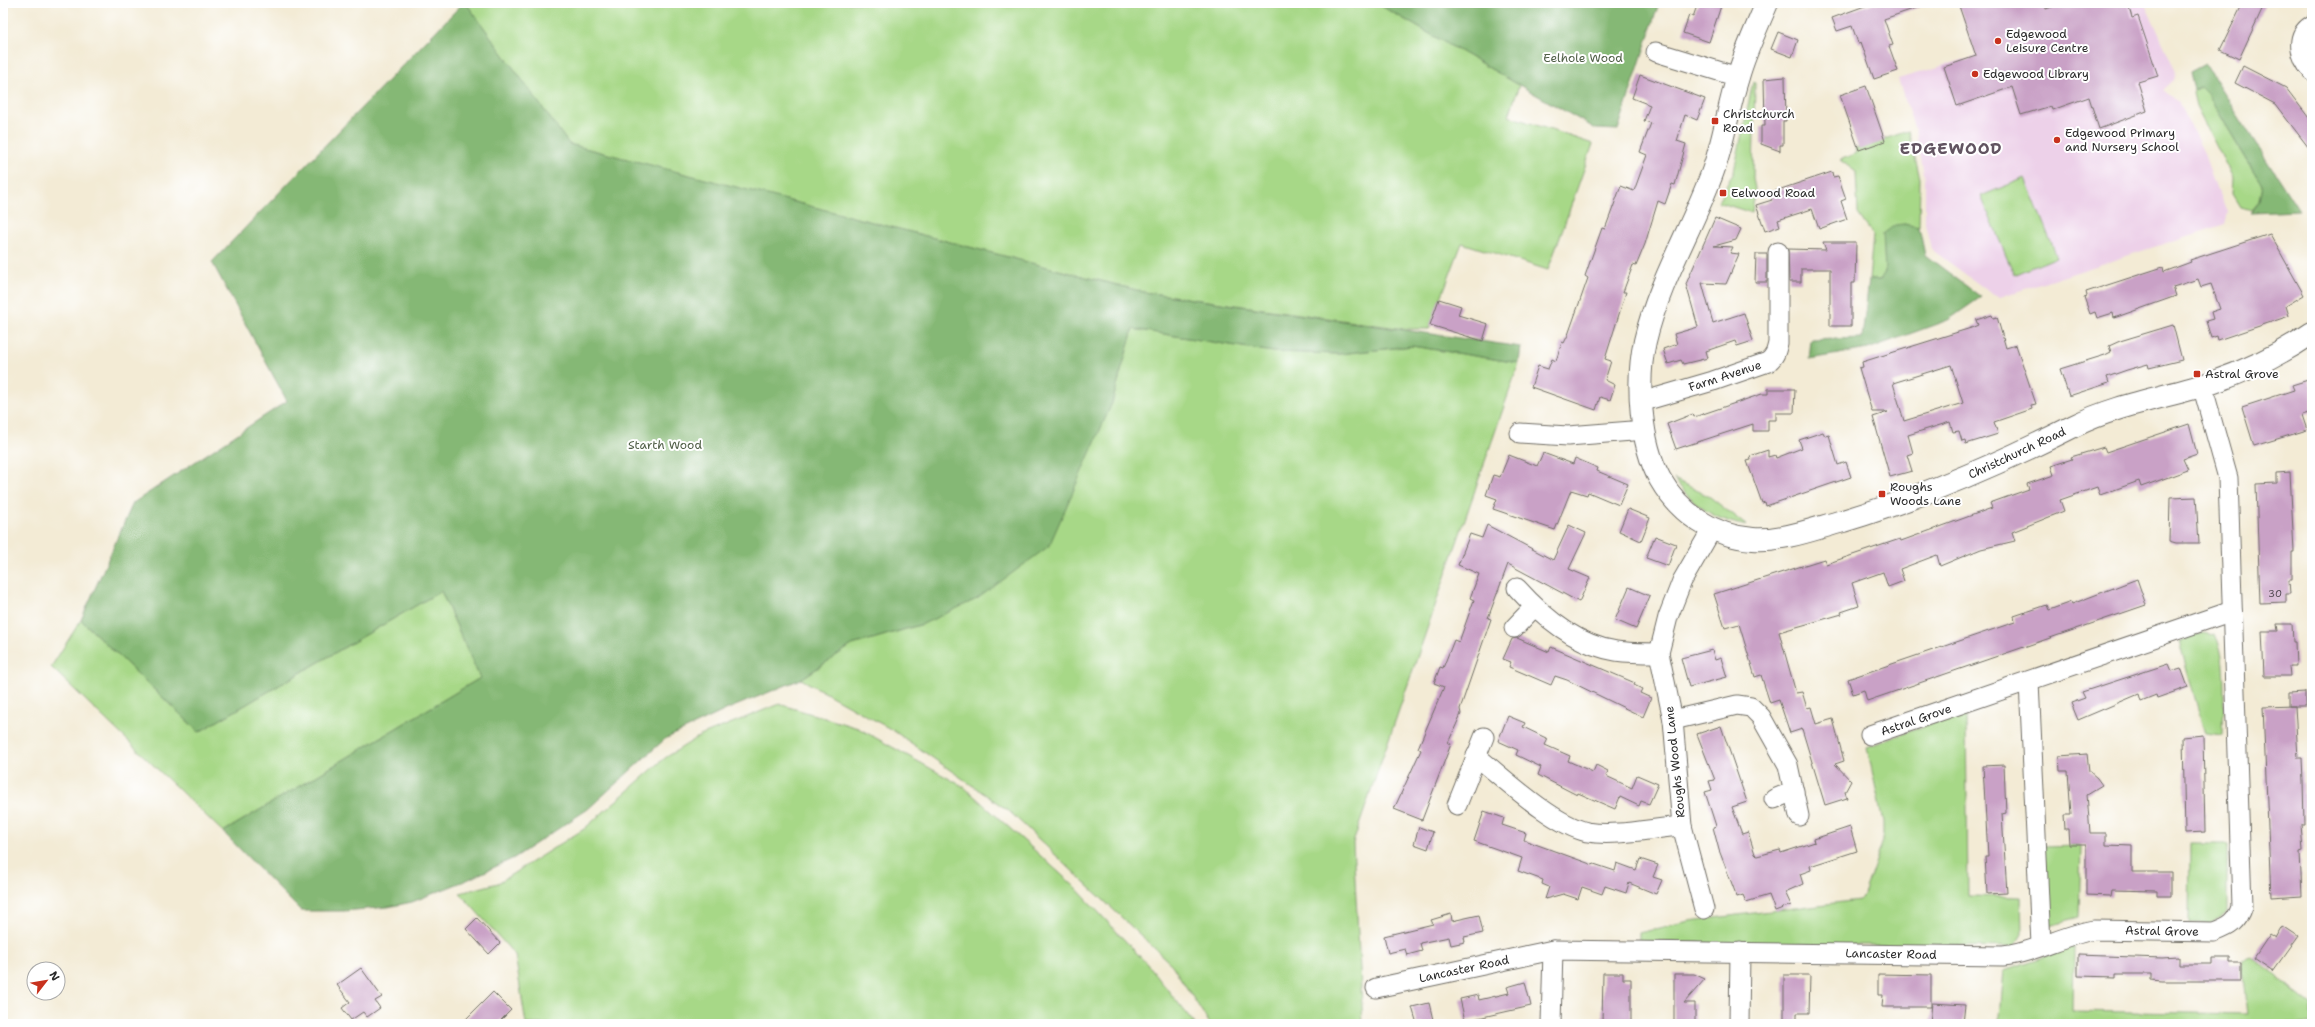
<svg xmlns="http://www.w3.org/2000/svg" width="2315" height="1027" font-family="'Shantell Sans',sans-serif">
<rect width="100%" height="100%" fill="#fff"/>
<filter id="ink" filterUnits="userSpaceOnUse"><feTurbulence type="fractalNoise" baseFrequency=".025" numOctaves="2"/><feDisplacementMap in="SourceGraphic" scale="8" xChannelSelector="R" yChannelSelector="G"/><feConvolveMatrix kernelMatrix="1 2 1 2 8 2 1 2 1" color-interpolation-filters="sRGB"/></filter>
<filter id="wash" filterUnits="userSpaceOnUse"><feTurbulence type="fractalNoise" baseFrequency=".012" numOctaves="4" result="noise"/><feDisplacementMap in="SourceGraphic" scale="16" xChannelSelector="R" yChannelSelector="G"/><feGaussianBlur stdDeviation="0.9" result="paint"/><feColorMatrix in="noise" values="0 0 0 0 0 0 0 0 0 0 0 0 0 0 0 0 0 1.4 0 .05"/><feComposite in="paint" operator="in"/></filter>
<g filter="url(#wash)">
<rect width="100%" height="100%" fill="#f3ebd5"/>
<path fill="#edd1e9" d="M 1996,3 L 2145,3 L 2176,72 L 2174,80 L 2163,90 L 2178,101 L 2203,151 L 2217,190 L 2228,212 L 2225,224 L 2000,297 L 1988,291 L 1931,249 L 1925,223 L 1925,178 L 1915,130 L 1898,79 L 1976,56 Z"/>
<g fill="#a7d887" stroke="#698259">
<path d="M 466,3 L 1376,3 L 1519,85 L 1509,116 L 1593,144 L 1548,270 L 1462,243 L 1429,329 L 1405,329 L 1144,292 L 568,144 Z"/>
<path d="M 1753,82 L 1755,83 L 1753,179 L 1755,188 L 1752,213 L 1718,202 L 1734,171 Z"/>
<path d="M 2200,87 L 2208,95 L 2262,185 L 2259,202 L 2252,210 L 2240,207 L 2232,194 L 2233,178 L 2196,107 L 2193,94 L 2194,90 Z"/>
<path d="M 1908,131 L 1920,178 L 1919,227 L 1904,224 L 1884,246 L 1885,272 L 1880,280 L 1869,280 L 1873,235 L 1858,214 L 1856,172 L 1840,160 L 1856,153 L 1855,149 Z"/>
<path d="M 2025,178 L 2057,257 L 2014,275 L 1981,196 Z"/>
<path d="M 1133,329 L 1273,352 L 1339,354 L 1412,346 L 1519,363 L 1353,843 L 1363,1024 L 1210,1024 L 1172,965 L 1009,811 L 894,731 L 801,679 L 852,645 L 923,624 L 1112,403 Z"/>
<path d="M 1674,479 L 1710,497 L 1747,526 C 1712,519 1696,507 1674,479 Z"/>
<path d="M 441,591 L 480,678 L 223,832 L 51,667 L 81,620 L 199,732 Z"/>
<path d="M 2203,633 L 2215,635 C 2228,656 2223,710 2223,736 L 2205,734 L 2179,641 Z"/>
<path d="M 779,704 L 858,728 L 964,787 L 1073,885 L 1147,964 L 1195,1024 L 526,1024 L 515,955 L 460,893 L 498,883 L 584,829 L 665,758 L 700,736 Z"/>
<path d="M 1966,711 L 1968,896 L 2021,897 L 2022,934 L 2014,947 L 1639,942 L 1639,933 L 1689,921 L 1859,900 L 1864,895 L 1883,841 L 1883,822 L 1867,747 Z"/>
<path d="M 2190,844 L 2227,844 L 2227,912 L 2211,923 L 2189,923 Z"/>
<path d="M 2081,846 L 2079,918 L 2048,926 L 2040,847 Z"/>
<path d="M 2074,947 L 2073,1011 L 2248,1014 L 2242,960 L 2252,957 L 2312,1005 L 2312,1024 L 1997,1024 L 2000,1016 L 2004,970 Z"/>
</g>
<g fill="#85b874" stroke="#587250">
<path d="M 463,3 L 466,3 L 569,144 L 1144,292 L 1521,347 L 1519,363 L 1412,346 L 1339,354 L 1273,352 L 1133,329 L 1112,403 L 1049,546 L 977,599 L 923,624 L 852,645 L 801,679 L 728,709 L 665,739 L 588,809 L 514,858 L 467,880 L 412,902 L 388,907 L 344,911 L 301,911 L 223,832 L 480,678 L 441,591 L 199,732 L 81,620 L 133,503 L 287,401 L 212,262 Z"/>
<path d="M 1376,3 L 1659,3 L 1618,130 L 1596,129 Z"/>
<path d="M 2205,64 L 2299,211 L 2251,213 L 2259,202 L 2262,185 L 2208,95 L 2200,87 L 2194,90 L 2190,72 Z"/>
<path d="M 1904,224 L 1919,227 L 1925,255 L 1981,297 L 1948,320 L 1868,349 L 1809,359 L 1811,340 L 1862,338 L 1869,280 L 1880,280 L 1885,272 L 1883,234 L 1895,225 Z"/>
</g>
<g id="blocks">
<g fill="#c9a1c6" fill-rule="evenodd">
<path d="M 1698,3 L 1722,3 L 1709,42 L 1683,33 L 1689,15 L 1693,17 Z"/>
<path d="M 1873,3 L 1924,3 L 1925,5 L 1884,19 L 1893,45 L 1889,46 L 1898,71 L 1874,79 L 1861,42 L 1858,43 L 1852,26 L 1837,31 L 1832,18 Z"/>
<path d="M 1958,3 L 2045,3 L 2046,9 L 2064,3 L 2128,3 L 2132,18 L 2138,16 L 2158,76 L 2138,82 L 2147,111 L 2099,129 L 2089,97 L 2052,110 L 2051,106 L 2021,115 L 2012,87 L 1957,106 L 1944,67 L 1976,56 Z"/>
<path d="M 2243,3 L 2265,3 L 2239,59 L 2220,50 Z"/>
<path d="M 1778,32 L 1798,40 L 1792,57 L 1771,49 Z"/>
<path d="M 2243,66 L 2286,88 L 2312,122 L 2312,152 L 2275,104 L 2235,83 Z"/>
<path d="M 1640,75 L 1705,99 L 1697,120 L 1685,115 L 1677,141 L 1686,144 L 1675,185 L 1672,184 L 1665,204 L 1658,201 L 1645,244 L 1636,266 L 1633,265 L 1623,292 L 1626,292 L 1605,359 L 1611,361 L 1605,380 L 1615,385 L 1610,400 L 1600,397 L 1596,410 L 1531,387 L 1538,366 L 1548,369 L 1552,359 L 1556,361 L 1562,342 L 1564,343 L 1568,335 L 1588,278 L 1585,276 L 1602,228 L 1605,229 L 1621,186 L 1634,191 L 1647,155 L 1640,152 L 1651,123 L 1644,121 L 1650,105 L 1632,98 Z"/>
<path d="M 1785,77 L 1786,121 L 1783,121 L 1783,145 L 1780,145 L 1780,151 L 1761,144 L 1761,126 L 1765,126 L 1764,79 Z"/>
<path d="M 1866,86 L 1885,141 L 1859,150 L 1840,95 Z"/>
<path d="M 1832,172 L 1833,177 L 1838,176 L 1846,199 L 1841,201 L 1847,219 L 1819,229 L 1812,209 L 1778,220 L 1780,226 L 1765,231 L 1756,205 L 1772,200 L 1769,193 Z"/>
<path d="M 1715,218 L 1741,229 L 1736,240 L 1714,246 L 1733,247 L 1730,253 L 1739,254 L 1726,284 L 1702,283 L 1713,323 L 1744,313 L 1753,341 L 1737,346 L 1735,341 L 1706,351 L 1708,358 L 1683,364 L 1681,360 L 1668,364 L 1663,349 L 1677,344 L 1674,334 L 1698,327 L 1686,284 Z"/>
<path d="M 2270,234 L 2304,295 L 2286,306 L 2289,316 L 2218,340 L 2217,336 L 2211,338 L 2206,321 L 2213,319 L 2211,312 L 2220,309 L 2211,284 L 2201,287 L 2198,279 L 2173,287 L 2176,296 L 2114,318 L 2113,313 L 2097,318 L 2095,312 L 2090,314 L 2084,297 L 2087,296 L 2086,292 L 2163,267 L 2164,272 L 2191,262 L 2190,260 Z"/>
<path d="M 1823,242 L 1856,242 L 1855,283 L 1851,283 L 1851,326 L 1830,326 L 1830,269 L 1801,269 L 1801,282 L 1789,282 L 1788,249 L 1826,250 Z"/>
<path d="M 1756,254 L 1767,254 L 1767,282 L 1755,282 Z"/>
<path d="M 1439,299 L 1461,306 L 1458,315 L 1488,324 L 1483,341 L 1430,325 Z"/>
<path d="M 1992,315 L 1993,318 L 1997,317 L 2006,348 L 2016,345 L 2036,404 L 2031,405 L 2032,409 L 1994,422 L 1998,434 L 1966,444 L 1965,440 L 1962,441 L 1959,431 L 1953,432 L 1950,422 L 1908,435 L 1913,453 L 1907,455 L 1912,471 L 1890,477 L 1873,417 L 1888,412 L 1872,412 L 1859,368 L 1863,367 L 1862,362 L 1971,328 L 1978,325 L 1976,320 ZM 1951,365 L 1963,403 L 1904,421 L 1893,383 Z"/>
<path d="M 2173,325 L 2182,360 L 2149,368 L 2148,364 L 2127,370 L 2107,377 L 2109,383 L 2069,396 L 2060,369 L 2105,355 L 2111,352 L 2109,346 L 2120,341 Z"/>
<path d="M 2308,380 L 2312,394 L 2312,412 L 2302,415 L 2307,430 L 2254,446 L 2242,407 L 2294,390 L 2292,385 Z"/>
<path d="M 1768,389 L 1795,389 L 1794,413 L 1776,413 L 1776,420 L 1768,420 L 1768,431 L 1753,431 L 1753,424 L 1676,449 L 1667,424 L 1693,414 L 1694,417 L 1762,394 L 1768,394 Z"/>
<path d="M 2189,424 L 2197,454 L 2183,459 L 2188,470 L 2141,487 L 2139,481 L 2100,495 L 2097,487 L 2060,500 L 2064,511 L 2012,532 L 2015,541 L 1981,549 L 1940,566 L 1937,555 L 1900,569 L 1904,581 L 1888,587 L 1883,572 L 1852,583 L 1859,606 L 1841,612 L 1842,614 L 1779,632 L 1796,693 L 1802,692 L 1807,708 L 1811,707 L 1816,724 L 1833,719 L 1844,761 L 1835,764 L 1851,781 L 1845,792 L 1847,798 L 1825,805 L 1802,729 L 1790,733 L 1779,700 L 1770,703 L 1761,675 L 1755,677 L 1739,624 L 1725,628 L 1714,594 L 1824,559 L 1826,564 L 1900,539 L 1901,541 L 1992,508 L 1990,503 L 2029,489 L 2027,484 L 2054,475 L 2051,466 L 2072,459 L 2071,457 L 2104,447 L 2106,452 Z"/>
<path d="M 1823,432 L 1825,436 L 1829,435 L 1838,465 L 1846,462 L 1851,477 L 1766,506 L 1765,502 L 1762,503 L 1747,461 L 1751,460 L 1750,456 L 1768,450 L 1768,457 L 1775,455 L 1776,458 L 1802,448 L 1799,440 Z"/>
<path d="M 1543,453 L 1573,464 L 1575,458 L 1598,468 L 1597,471 L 1628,484 L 1619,505 L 1588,492 L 1587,495 L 1571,490 L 1555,530 L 1493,509 L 1497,499 L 1486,495 L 1493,475 L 1500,477 L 1509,455 L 1537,466 Z"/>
<path d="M 2290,472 L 2294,552 L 2292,552 L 2292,580 L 2289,580 L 2290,594 L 2286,594 L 2286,602 L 2260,603 L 2256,484 L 2277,483 L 2277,473 Z"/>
<path d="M 2196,497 L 2199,543 L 2176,543 L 2169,541 L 2170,498 Z"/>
<path d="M 1628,509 L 1650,518 L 1641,541 L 1619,531 Z"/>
<path d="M 1487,525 L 1553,560 L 1569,525 L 1586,533 L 1569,569 L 1590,578 L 1579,602 L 1508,564 L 1488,618 L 1491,619 L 1460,709 L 1461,714 L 1448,743 L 1451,744 L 1422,820 L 1394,809 L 1421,750 L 1418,748 L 1444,687 L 1434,683 L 1440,667 L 1443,668 L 1454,640 L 1459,642 L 1474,600 L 1470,598 L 1479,574 L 1458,565 L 1470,534 L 1482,538 Z"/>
<path d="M 1655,536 L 1676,544 L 1668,566 L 1646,558 Z"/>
<path d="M 2137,579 L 2146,605 L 1867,701 L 1864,690 L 1853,694 L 1848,679 L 2015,622 L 2014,616 L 2047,605 L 2049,610 L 2071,602 L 2072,604 Z"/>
<path d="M 1629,587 L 1650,596 L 1636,629 L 1615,620 Z"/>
<path d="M 2277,624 L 2292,624 L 2293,642 L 2295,642 L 2296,666 L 2289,666 L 2290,676 L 2264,676 L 2262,631 L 2278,631 Z"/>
<path d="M 1517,638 L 1549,652 L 1551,647 L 1635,683 L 1634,685 L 1642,689 L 1640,693 L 1651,698 L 1643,717 L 1567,680 L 1555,676 L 1551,685 L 1509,667 L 1511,662 L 1503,659 L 1512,639 Z"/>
<path d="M 1712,650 L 1715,660 L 1721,658 L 1727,677 L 1689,687 L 1681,658 Z"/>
<path d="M 2168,664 L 2171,671 L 2181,668 L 2188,687 L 2157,698 L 2156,695 L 2141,701 L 2139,694 L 2078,720 L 2071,703 L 2085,698 L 2082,692 Z"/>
<path d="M 2305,692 L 2305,706 L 2289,706 L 2289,693 Z"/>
<path d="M 2295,706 L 2298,758 L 2302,758 L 2303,781 L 2304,824 L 2301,824 L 2303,851 L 2300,852 L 2302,896 L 2271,898 L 2263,707 Z"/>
<path d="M 1508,716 L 1525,723 L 1523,727 L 1548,739 L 1545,745 L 1570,756 L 1568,761 L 1593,772 L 1596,765 L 1608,771 L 1606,776 L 1632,788 L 1637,775 L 1658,784 L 1649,804 L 1641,801 L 1639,806 L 1620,797 L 1615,809 L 1578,793 L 1577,795 L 1538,775 L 1541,767 L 1516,755 L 1518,750 L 1498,741 Z"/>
<path d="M 1721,726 L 1747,802 L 1732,807 L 1742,834 L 1748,832 L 1755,854 L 1757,856 L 1780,850 L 1781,853 L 1815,842 L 1814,839 L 1850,827 L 1857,851 L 1810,866 L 1811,870 L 1800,874 L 1803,884 L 1785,892 L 1791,905 L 1775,911 L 1769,895 L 1746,902 L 1743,895 L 1737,897 L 1719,850 L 1713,827 L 1716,826 L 1705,792 L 1712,790 L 1709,781 L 1715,780 L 1697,734 Z"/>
<path d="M 2203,735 L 2205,832 L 2185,833 L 2183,737 Z"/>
<path d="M 2087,754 L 2089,771 L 2097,778 L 2102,785 L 2087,794 L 2090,833 L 2106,833 L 2106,845 L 2132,846 L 2132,872 L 2171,872 L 2171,896 L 2157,896 L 2157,891 L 2112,890 L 2111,896 L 2086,895 L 2086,845 L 2069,845 L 2068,829 L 2065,829 L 2064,815 L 2071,815 L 2068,771 L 2060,771 L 2059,756 Z"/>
<path d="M 2004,765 L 2006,813 L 2002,814 L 2007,893 L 1987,894 L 1985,856 L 1988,856 L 1983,766 Z"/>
<path d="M 1484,811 L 1504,818 L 1502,825 L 1526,833 L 1524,840 L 1593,865 L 1594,864 L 1615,871 L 1617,863 L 1636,870 L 1640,859 L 1658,865 L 1653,877 L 1662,880 L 1656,894 L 1629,883 L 1626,893 L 1605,886 L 1602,894 L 1582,887 L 1578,899 L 1563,894 L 1545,899 L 1549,887 L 1542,884 L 1543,880 L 1518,871 L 1522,858 L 1474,841 Z"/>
<path d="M 1419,827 L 1433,832 L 1428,849 L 1414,844 Z"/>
<path d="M 1451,914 L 1452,921 L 1479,915 L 1483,933 L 1464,937 L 1465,942 L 1451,945 L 1449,937 L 1420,943 L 1422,951 L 1407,955 L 1405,949 L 1388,953 L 1384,936 L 1433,924 L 1431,920 Z"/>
<path d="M 477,918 L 500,943 L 489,954 L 466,929 Z"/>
<path d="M 2283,926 L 2298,936 L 2273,971 L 2254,958 L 2270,934 L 2276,938 Z"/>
<path d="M 2078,955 L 2162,958 L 2179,957 L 2179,964 L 2212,964 L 2212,958 L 2230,958 L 2230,963 L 2241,963 L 2241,981 L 2162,981 L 2151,980 L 2151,974 L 2116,974 L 2116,977 L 2078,976 Z"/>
<path d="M 361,968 L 382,997 L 375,1001 L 380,1008 L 367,1017 L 363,1012 L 351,1020 L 342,1008 L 350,1002 L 337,985 Z"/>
<path d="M 1603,973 L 1623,973 L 1623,979 L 1631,979 L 1631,1023 L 1602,1024 Z"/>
<path d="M 1674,974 L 1694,974 L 1705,979 L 1684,1003 L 1695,1003 L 1695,1024 L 1674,1024 Z"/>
<path d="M 1878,974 L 1931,975 L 1931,1007 L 1882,1007 L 1883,995 L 1878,995 Z"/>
<path d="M 1784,975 L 1810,975 L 1809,1013 L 1797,1013 L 1797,1024 L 1784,1024 Z"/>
<path d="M 1525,982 L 1531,1006 L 1465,1021 L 1460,999 L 1478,995 L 1479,1000 L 1509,993 L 1507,987 Z"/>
<path d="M 493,992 L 511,1010 L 497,1024 L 461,1024 Z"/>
<path d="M 1429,1003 L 1434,1024 L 1417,1024 L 1412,1007 Z"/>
<path d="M 1932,1003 L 1965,1005 L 1963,1024 L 1930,1024 Z"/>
</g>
</g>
</g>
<g filter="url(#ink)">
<use href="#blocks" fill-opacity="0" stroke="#716e66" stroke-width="1"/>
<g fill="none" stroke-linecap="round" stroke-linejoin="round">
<g stroke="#716e66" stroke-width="21">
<g id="minor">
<path d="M 2312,25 C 2294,36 2300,58 2312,71"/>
<path d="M 1656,52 L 1738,77"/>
<path d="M 1641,402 L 1713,381 L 1768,362 C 1775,356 1776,352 1778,343 L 1778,252"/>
<path d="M 1520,433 L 1568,436 L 1645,430"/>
<path d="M 1517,588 C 1543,617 1576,645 1616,651 C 1630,653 1645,653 1659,653"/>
<path d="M 1514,628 L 1534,607"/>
<path d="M 2029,681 L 2041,945"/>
<path d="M 1673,720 L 1737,705 L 1751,707 L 1761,717 L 1788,765 L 1799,816"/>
<path d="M 1870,735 L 2232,611"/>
<path d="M 1476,756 C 1505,779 1552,824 1587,832 C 1615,837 1653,828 1682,826"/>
<path d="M 1774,799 L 1794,791"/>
<path d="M 1457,805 L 1484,737"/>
<path d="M 1704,909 L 1682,826 L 1673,720 L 1659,653 L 1668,617 L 1682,581 L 1712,529"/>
<path d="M 1376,988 L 1553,950 L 2003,956 C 2034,953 2063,935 2094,930 L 2214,932 C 2230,926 2237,922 2242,906 L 2228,478 L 2202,385"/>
<path d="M 1551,1024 L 1553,950"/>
<path d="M 1739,1024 L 1740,952"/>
</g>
</g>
<g stroke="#716e66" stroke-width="24">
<path id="tertiary" d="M 1767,3 C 1757,27 1745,52 1738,77 C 1728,108 1724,140 1713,171 C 1692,229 1659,281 1645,341 C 1636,381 1640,443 1660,479 C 1680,514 1713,536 1753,539 C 1784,541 1813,529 1843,521 C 1923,497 1999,464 2074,426 C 2118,404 2168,397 2214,382 C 2249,370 2281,354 2312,333"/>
</g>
<use href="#minor" stroke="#fff" stroke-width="19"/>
<use href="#tertiary" stroke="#fff" stroke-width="22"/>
</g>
</g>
<g fill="#c8321e" stroke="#fff" stroke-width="1.5">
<circle cx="1998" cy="41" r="4"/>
<circle cx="1975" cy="74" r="4"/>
<rect x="1711" y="117" width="8" height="8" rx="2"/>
<circle cx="2057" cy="140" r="4"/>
<rect x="1719" y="189" width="8" height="8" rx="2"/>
<rect x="2193" y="370" width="8" height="8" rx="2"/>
<rect x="1878" y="490" width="8" height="8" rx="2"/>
</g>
<g text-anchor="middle" stroke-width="4" stroke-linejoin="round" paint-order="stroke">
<g font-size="10" fill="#524852">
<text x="2275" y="597">30</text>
</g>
<g font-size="12" fill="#2b2b2b" stroke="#fff" text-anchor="start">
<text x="2006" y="38">Edgewood<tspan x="2006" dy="14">Leisure Centre</tspan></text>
<text x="1983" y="78">Edgewood Library</text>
<text x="1723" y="118">Christchurch<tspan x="1723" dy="14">Road</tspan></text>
<text x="2065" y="137">Edgewood Primary<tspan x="2065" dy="14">and Nursery School</tspan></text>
<text x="1731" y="197">Eelwood Road</text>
<text x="2205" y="378">Astral Grove</text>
<text x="1890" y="491">Roughs<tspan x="1890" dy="14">Woods Lane</tspan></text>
</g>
<g font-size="12" fill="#505f47" stroke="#fff">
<text x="1583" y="62">Eelhole Wood</text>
<text x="665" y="449">Starth Wood</text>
</g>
<g font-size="12" fill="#2b2b2b" stroke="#fff">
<text transform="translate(1725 376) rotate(-18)" y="4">Farm Avenue</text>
<text transform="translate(2017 453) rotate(-25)" y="4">Christchurch Road</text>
<text transform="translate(1916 720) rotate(-19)" y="4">Astral Grove</text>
<text transform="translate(1675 762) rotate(-96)" y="4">Roughs Wood Lane</text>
<text transform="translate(2162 931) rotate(1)" y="4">Astral Grove</text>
<text transform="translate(1891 954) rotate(1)" y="4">Lancaster Road</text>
<text transform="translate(1464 969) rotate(-12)" y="4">Lancaster Road</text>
</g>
<g font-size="16" font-weight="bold" letter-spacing="1" fill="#625461" stroke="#fff">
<text x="1951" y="154">EDGEWOOD</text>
</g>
</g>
<rect width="2315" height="1027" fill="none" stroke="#fff" stroke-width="16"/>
<g transform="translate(46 981) rotate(59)"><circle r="19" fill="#ffffff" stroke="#aaaaaa"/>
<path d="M0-3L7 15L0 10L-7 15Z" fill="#c8321e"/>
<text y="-6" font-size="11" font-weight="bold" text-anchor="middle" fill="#2b2b2b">N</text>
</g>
</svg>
